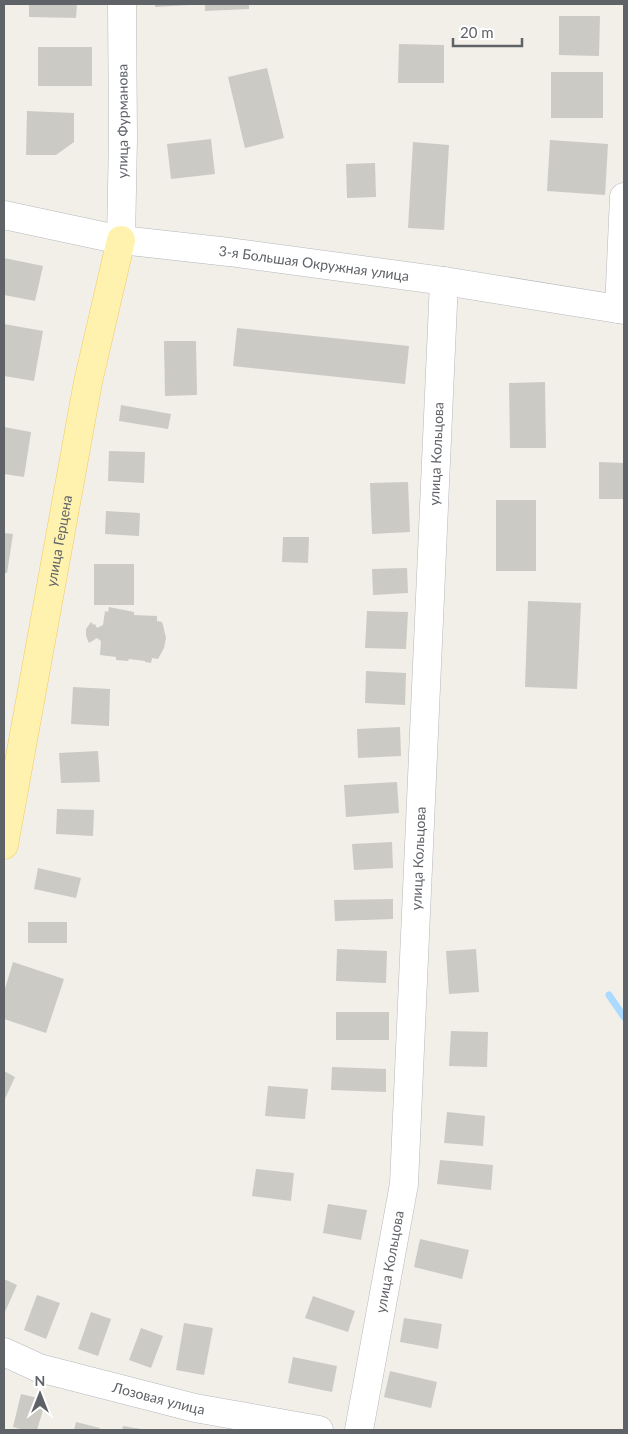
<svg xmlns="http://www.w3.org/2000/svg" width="628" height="1434" font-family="Lato,sans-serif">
<rect width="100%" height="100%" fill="#f1efe8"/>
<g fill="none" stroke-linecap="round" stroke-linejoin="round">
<path stroke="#aadaff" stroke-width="7" d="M 609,995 L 624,1017"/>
</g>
<g fill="#cccac5">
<path d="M 29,4 L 77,4 L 76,18 L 29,17 Z"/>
<path d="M 155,4 L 190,4 L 190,5 L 155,7 Z"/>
<path d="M 205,4 L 249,4 L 249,9 L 205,11 Z"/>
<path d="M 559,16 L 600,16 L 599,56 L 559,55 Z"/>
<path d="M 399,44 L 444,45 L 444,83 L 398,83 Z"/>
<rect x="38" y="47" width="54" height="39"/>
<path d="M 267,68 L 284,138 L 245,148 L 228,77 Z"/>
<rect x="551" y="72" width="52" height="46"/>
<path d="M 27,111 L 74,113 L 74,142 L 56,155 L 26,155 Z"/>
<path d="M 211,139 L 215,174 L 171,179 L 167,144 Z"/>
<path d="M 550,140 L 608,144 L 605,195 L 547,191 Z"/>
<path d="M 413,142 L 449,145 L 444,230 L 408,228 Z"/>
<path d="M 375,163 L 376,197 L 347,198 L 346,164 Z"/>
<path d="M 4,258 L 43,266 L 35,301 L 4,295 Z"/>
<path d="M 4,324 L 43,331 L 34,381 L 4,376 Z"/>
<path d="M 237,328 L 409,346 L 405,384 L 233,366 Z"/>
<path d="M 164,341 L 196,341 L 197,395 L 165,396 Z"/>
<path d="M 545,382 L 546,448 L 510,448 L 509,383 Z"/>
<path d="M 121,405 L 171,414 L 168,429 L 119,421 Z"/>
<path d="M 4,427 L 31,432 L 24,477 L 4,474 Z"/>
<path d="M 109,451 L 145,452 L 144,483 L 108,481 Z"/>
<path d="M 599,462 L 624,463 L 624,499 L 599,499 Z"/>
<path d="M 408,482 L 410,532 L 372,534 L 370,483 Z"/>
<rect x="496" y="500" width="40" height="71"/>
<path d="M 106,511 L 140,513 L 139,536 L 105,534 Z"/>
<path d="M 4,533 L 13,534 L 7,573 L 4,573 Z"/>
<path d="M 283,537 L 309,537 L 308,563 L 282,562 Z"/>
<rect x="94" y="564" width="40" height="41"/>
<path d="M 407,568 L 408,593 L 373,595 L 372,569 Z"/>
<path d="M 528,601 L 581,603 L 577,689 L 525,687 Z"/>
<path d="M 109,607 L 134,612 L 134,615 L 157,616 L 157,621 L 162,622 L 163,625 L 166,638 L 164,648 L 158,659 L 152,658 L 151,663 L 145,662 L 145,661 L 129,659 L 128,661 L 116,660 L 116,657 L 100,655 L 101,641 L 97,638 L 89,643 L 86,636 L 86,629 L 91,622 L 94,625 L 95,624 L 97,628 L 103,625 L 105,611 L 108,612 Z"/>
<path d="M 367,611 L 408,612 L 406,649 L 365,648 Z"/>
<path d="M 366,671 L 406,673 L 405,705 L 365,703 Z"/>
<path d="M 73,687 L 110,689 L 109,726 L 71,724 Z"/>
<path d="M 400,727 L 401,756 L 358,758 L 357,729 Z"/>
<path d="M 98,751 L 100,782 L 61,783 L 59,753 Z"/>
<path d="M 397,782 L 399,813 L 346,817 L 344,785 Z"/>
<path d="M 57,809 L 94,810 L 93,836 L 56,834 Z"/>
<path d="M 392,842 L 393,868 L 354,870 L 352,844 Z"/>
<path d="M 38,868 L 81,878 L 76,898 L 34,889 Z"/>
<path d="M 393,899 L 393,919 L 335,921 L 334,900 Z"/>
<rect x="28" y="922" width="39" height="21"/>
<path d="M 337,949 L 387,951 L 386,983 L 336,981 Z"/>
<path d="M 476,949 L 479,992 L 449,994 L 446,951 Z"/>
<path d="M 13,962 L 64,979 L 46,1033 L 4,1019 L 4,992 Z"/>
<rect x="336" y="1012" width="53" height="28"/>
<path d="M 451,1031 L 488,1032 L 487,1067 L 449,1066 Z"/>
<path d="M 332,1067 L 386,1069 L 386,1092 L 331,1090 Z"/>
<path d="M 4,1071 L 15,1077 L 4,1101 Z"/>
<path d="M 268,1086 L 308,1089 L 305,1119 L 265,1116 Z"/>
<path d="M 447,1112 L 485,1116 L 483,1146 L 444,1143 Z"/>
<path d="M 440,1160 L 493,1165 L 491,1190 L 437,1184 Z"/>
<path d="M 256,1169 L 294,1173 L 291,1201 L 252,1196 Z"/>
<path d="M 328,1204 L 367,1210 L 361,1240 L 323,1233 Z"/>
<path d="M 420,1239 L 469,1250 L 462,1279 L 414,1267 Z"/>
<path d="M 4,1279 L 17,1285 L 4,1314 Z"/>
<path d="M 37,1295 L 60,1303 L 46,1339 L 24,1330 Z"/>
<path d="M 313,1296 L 355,1311 L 348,1332 L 305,1318 Z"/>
<path d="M 91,1312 L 111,1319 L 98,1356 L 78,1349 Z"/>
<path d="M 404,1318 L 442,1324 L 438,1349 L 400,1342 Z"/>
<path d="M 184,1323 L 213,1328 L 204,1375 L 176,1370 Z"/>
<path d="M 141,1328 L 163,1336 L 151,1368 L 129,1360 Z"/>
<path d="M 293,1357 L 337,1366 L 332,1392 L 288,1383 Z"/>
<path d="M 390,1371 L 437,1382 L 431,1408 L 384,1397 Z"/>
<path d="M 21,1394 L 46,1400 L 37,1430 L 24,1430 L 13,1427 Z"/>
<path d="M 76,1422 L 100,1428 L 99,1430 L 74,1430 Z"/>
<path d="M 123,1426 L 141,1429 L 141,1430 L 122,1430 Z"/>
</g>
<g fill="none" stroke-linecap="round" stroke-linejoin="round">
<g stroke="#b5b8bc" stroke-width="29">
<g id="minor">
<path id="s1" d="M 4,215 L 121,240 L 229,252 L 444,281 L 624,310"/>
<path id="s2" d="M 121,240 L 123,138 L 122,4"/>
<path d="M 619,309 L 624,197"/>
<path id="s3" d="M 4,1352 L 39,1368 L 195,1408 L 319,1430"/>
<path id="s4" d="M 359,1430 L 404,1184 L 444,281"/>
</g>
</g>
<g stroke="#f2c960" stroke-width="29">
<g id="major">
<path id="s5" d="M 4,845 L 88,382 L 121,240"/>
</g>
</g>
<use href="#minor" stroke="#fff" stroke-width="28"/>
<use href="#major" stroke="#fff2af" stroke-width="28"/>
</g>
<g text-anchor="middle" stroke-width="4" stroke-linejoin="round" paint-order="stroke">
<g font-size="14" fill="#5f6368" stroke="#fff">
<text dy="5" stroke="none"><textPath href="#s2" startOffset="119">улица Фурманова</textPath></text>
<text dy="5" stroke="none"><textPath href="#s1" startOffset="314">3-я Большая Окружная улица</textPath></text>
<text dy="5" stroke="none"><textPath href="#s4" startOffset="981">улица Кольцова</textPath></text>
<text dy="5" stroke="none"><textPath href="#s5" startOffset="309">улица Герцена</textPath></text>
<text dy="5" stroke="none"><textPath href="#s4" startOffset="576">улица Кольцова</textPath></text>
<text dy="5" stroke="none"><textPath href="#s4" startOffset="171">улица Кольцова</textPath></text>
<text dy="5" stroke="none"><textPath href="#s3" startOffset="162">Лозовая улица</textPath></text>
</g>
</g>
<rect width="628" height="1434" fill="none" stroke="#5f6368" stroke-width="10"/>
<g transform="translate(40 1394)" stroke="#ffffff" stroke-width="4" paint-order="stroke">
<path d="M0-4L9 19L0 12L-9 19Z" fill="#5f6368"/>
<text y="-8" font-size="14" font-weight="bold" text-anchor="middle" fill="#5f6368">N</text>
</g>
<path d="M453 38v8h69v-8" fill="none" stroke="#5f6368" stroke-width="2.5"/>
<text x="460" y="38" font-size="15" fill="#5f6368" stroke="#ffffff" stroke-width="4" paint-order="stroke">20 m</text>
</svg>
